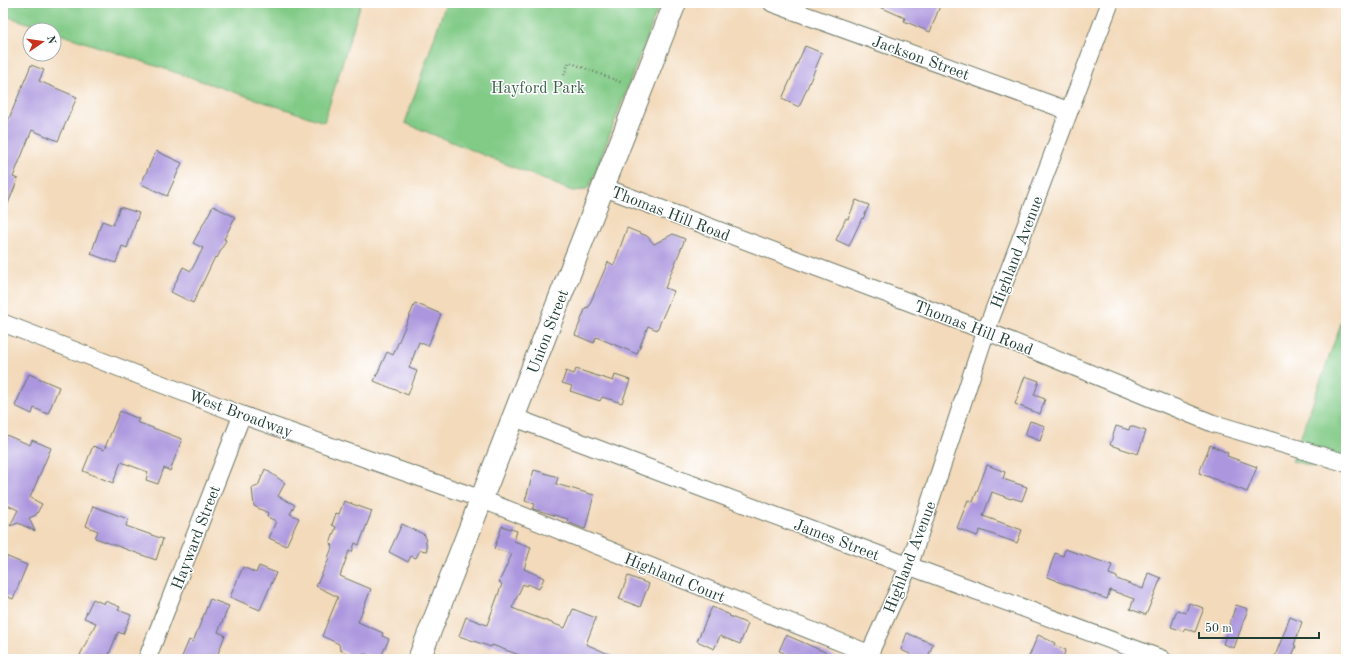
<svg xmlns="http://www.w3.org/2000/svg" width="1349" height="662" font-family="'Old Standard TT',serif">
<rect width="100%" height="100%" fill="#fff"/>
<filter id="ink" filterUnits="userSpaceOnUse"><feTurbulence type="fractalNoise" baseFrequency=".025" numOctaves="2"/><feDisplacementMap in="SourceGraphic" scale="8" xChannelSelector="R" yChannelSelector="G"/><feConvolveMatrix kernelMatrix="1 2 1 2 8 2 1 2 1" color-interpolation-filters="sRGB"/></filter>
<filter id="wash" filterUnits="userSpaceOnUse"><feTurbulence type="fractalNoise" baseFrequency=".012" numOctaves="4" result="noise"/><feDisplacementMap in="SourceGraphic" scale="16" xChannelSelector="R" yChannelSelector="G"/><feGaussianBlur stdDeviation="0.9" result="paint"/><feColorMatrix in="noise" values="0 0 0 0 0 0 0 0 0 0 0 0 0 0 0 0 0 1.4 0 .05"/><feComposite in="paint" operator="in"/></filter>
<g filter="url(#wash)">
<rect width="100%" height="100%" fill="#f3dabb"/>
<g fill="#82cb87" stroke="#50845e">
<path d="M 3,3 L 361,3 L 324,122 L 54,32 L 54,30 L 49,30 L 3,15 Z"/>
<path d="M 446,3 L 660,3 L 590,186 L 585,190 L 572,191 L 405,123 Z"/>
<path d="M 1346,309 L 1346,475 L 1292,461 Z"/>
</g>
<g id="blocks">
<g fill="#ac97de">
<path d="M 871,3 L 941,3 L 930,32 L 904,21 L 905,18 Z"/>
<path d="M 805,46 L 822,53 L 799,107 L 782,99 Z"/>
<path d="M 31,65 L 44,70 L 39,81 L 77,97 L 58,141 L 32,130 L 13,177 L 18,179 L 3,216 L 3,133 Z"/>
<path d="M 156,151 L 182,163 L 167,196 L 141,184 Z"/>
<path d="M 856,200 L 869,205 L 863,219 L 862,218 L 849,246 L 836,240 L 846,218 L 848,219 Z"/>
<path d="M 213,206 L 235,217 L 224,239 L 226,240 L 217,258 L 215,257 L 193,303 L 171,292 L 183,267 L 191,271 L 203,248 L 193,243 Z"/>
<path d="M 120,207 L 139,213 L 127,248 L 122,246 L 116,263 L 91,254 L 102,221 L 113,225 Z"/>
<path d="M 627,228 L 647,236 L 654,244 L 673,234 L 685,239 L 665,288 L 674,291 L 657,330 L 648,326 L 637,354 L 596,337 L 594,343 L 575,335 L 586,307 L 588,308 L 608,262 L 614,265 Z"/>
<path d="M 415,303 L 441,314 L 428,346 L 419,342 L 409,368 L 417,371 L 408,395 L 374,381 L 387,352 L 393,355 Z"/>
<path d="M 576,369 L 613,381 L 615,375 L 630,380 L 622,403 L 602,397 L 600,401 L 570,391 L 572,386 L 562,383 L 566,371 L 574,374 Z"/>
<path d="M 29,374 L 59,387 L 48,414 L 34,408 L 32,414 L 15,406 Z"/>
<path d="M 1025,376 L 1039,381 L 1034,395 L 1045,399 L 1040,414 L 1015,404 Z"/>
<path d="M 120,411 L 139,419 L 137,422 L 182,439 L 170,471 L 164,468 L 158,484 L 146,480 L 148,472 L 121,462 L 113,483 L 83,471 L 93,446 L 104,450 Z"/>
<path d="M 1030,421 L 1045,426 L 1040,441 L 1025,435 Z"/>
<path d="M 1116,426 L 1129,430 L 1130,426 L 1146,431 L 1138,454 L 1110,445 Z"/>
<path d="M 6,435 L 30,445 L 32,440 L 51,448 L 30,498 L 42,504 L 36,515 L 29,518 L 35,531 L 18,523 L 10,526 L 18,510 L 3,503 L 3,442 Z"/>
<path d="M 1210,445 L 1228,453 L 1227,456 L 1257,467 L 1247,492 L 1199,473 Z"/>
<path d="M 987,465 L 1005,472 L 1003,479 L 1027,487 L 1022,501 L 1012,498 L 1011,499 L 992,492 L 983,516 L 1022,530 L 1017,543 L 980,530 L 977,536 L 957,528 L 968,500 L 973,502 Z"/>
<path d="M 265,469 L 285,483 L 278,496 L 295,505 L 290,514 L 299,518 L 286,546 L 269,538 L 276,521 L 267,517 L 268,513 L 254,506 L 252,488 L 258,486 Z"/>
<path d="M 534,470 L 558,477 L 556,484 L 594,495 L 585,529 L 567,522 L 568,519 L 533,509 L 535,504 L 525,501 Z"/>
<path d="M 344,501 L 372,511 L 359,545 L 355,543 L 352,552 L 349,551 L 340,576 L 371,589 L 358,622 L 383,633 L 382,636 L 389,639 L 380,659 L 377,659 L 365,654 L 357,658 L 340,650 L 339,644 L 322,636 L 338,597 L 316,586 L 329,559 L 328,558 L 333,545 L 330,544 L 336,527 L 332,525 L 336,513 L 339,514 Z"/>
<path d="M 93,506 L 128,519 L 126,526 L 163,539 L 156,560 L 95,538 L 98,531 L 86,526 Z"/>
<path d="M 402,524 L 425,535 L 427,551 L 420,550 L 416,558 L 411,556 L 408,562 L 389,552 Z"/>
<path d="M 502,526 L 517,531 L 514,541 L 531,547 L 524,569 L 544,578 L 539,589 L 528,584 L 527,586 L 523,584 L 512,608 L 565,628 L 573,609 L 596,618 L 586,644 L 620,659 L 530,659 L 492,645 L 491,647 L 459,636 L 466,617 L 487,625 L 502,584 L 499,582 L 512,554 L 494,549 Z"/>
<path d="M 1065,549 L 1112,565 L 1109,574 L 1117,577 L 1117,579 L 1143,589 L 1148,573 L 1161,578 L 1146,615 L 1130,609 L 1134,599 L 1110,590 L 1107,599 L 1056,581 L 1056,580 L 1047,577 L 1055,553 L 1063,556 Z"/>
<path d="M 3,555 L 27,565 L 13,599 L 3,595 Z"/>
<path d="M 259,566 L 276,573 L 260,610 L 230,597 L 243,567 L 256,573 Z"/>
<path d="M 628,576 L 649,584 L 640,607 L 619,599 Z"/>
<path d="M 93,599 L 104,604 L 105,601 L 120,607 L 118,610 L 131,615 L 123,634 L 118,632 L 107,659 L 89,659 L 80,655 L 96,623 L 84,618 Z"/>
<path d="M 210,599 L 229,606 L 218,632 L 225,635 L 216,659 L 181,659 L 189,640 L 193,642 Z"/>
<path d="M 1189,603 L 1204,608 L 1195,632 L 1185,628 L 1183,631 L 1171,627 L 1177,610 L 1186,613 Z"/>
<path d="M 1236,605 L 1248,609 L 1234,648 L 1223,644 Z"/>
<path d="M 712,607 L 730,615 L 729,616 L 748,624 L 740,644 L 720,636 L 714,649 L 697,641 Z"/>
<path d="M 1290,617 L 1302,622 L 1294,645 L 1296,646 L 1291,659 L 1274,659 Z"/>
<path d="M 907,633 L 933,644 L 927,659 L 912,659 L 910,654 L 901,650 Z"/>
<path d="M 786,635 L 841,659 L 799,659 L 779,651 Z"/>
<path d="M 1038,635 L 1055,643 L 1054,645 L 1066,650 L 1062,659 L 1028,659 Z"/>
</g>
</g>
</g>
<g filter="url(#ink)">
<use href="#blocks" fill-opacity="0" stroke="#697463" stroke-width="1"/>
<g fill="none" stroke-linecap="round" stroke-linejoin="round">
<g stroke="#697463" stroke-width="19">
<g id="minor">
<path d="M 772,3 L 1069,111"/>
<path d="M 603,187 L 986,331 L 1212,423 L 1346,463"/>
<path d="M 3,323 L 242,415 L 481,499 L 870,654"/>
<path d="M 513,417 L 909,566 L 1162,659"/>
<path d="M 147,659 L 242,415"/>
<path d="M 867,659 L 909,566 L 986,331 L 1110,3"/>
</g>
</g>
<g stroke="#697463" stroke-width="24">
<path id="major" d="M 419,659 L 675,3"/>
</g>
<path stroke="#697463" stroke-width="2.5" stroke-dasharray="1 3" stroke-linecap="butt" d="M 564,75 L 569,62 L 623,83"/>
<use href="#minor" stroke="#fff" stroke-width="17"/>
<use href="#major" stroke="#fff" stroke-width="22"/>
</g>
</g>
<g text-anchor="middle" stroke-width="3" stroke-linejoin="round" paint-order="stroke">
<g font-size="16" fill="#1f3d34" stroke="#fff">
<text transform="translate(921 57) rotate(20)" y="6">Jackson Street</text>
<text transform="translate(671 213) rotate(21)" y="6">Thomas Hill Road</text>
<text transform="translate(1016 252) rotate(-69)" y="6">Highland Avenue</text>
<text transform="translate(974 327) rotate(21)" y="6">Thomas Hill Road</text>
<text transform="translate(547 331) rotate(-69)" y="6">Union Street</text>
<text transform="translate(241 413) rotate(20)" y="6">West Broadway</text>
<text transform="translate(195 537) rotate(-69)" y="6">Hayward Street</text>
<text transform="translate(837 539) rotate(21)" y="6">James Street</text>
<text transform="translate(909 557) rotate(-69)" y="6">Highland Avenue</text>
<text transform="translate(675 577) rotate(22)" y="6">Highland Court</text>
</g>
<g font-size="16" fill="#386049" stroke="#fff">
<text x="538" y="93">Hayford Park</text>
</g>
</g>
<rect width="1349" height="662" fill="none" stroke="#fff" stroke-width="16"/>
<g transform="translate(42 42) rotate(77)"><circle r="19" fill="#ffffff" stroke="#a5b1ae"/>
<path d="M0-3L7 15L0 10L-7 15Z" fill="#c8321e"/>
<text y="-6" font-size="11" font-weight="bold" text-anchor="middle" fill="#1f3d34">N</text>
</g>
<path d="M1199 632v6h120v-6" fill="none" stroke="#1f3d34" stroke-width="2"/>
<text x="1205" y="632" font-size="12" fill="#1f3d34" stroke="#ffffff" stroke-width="3" paint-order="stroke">50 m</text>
</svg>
